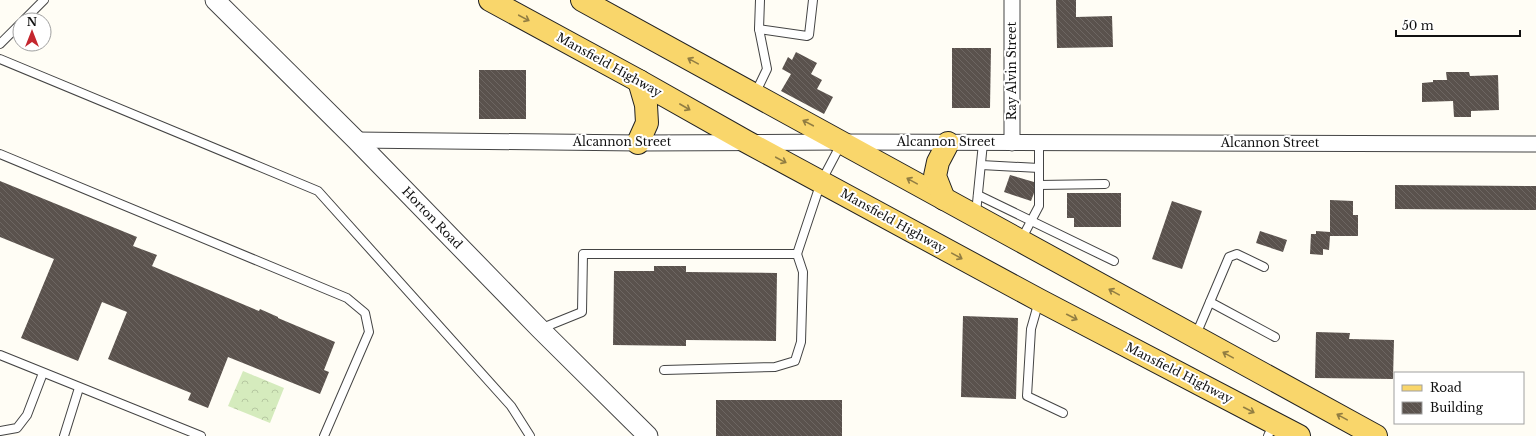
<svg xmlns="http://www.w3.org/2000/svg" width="1536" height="436" font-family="'Libre Baskerville',serif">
<defs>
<pattern id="park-crowns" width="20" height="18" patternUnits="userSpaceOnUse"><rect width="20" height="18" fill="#d5ebbd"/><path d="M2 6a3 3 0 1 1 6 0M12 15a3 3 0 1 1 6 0" fill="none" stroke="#b6c8a1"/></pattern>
<pattern id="building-back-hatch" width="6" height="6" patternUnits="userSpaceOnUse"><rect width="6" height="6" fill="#5a524d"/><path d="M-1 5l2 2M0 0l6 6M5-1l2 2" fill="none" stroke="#6d6662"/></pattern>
</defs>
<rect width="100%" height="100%" fill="#fffdf5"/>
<path fill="url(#park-crowns)" d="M 243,371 L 284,388 L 270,423 L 228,406 Z"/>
<g fill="url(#building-back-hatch)">
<path d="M 1056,0 L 1076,0 L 1076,17 L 1112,16 L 1113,47 L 1057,48 Z"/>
<path d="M 952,48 L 991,48 L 990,108 L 952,108 Z"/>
<path d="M 796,52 L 817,63 L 811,74 L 822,80 L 817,89 L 833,97 L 824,114 L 781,91 L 791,74 L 782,69 L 788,57 L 792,60 Z"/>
<rect x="479" y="70" width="47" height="49"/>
<path d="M 1446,72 L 1469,72 L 1470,76 L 1498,75 L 1499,110 L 1471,111 L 1471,117 L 1454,117 L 1453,101 L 1422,102 L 1422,83 L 1433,82 L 1433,80 L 1447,80 Z"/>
<path d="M 1010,175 L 1034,182 L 1034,193 L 1031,201 L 1004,192 Z"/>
<path d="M 0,181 L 137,237 L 133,246 L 157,255 L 152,266 L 259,311 L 260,309 L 278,317 L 278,318 L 335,342 L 324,370 L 329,372 L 320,394 L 228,357 L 208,408 L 188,400 L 191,393 L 108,359 L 127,312 L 102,302 L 78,361 L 21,338 L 54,259 L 0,237 Z"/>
<path d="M 1395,185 L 1536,186 L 1536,210 L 1395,209 Z"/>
<path d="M 1067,193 L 1121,193 L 1121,227 L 1074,227 L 1074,218 L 1067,218 Z"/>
<path d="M 1330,200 L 1353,201 L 1353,215 L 1358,215 L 1358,236 L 1330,236 L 1329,250 L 1323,249 L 1323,255 L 1310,254 L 1311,234 L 1316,234 L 1316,231 L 1330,232 Z"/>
<path d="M 1172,201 L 1202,211 L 1182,269 L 1152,259 Z"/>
<path d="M 1260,231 L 1287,240 L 1283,252 L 1256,243 Z"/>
<path d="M 654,266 L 686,266 L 686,272 L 777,273 L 776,341 L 686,340 L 686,346 L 613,345 L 614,271 L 654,271 Z"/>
<path d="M 963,316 L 1018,318 L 1016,399 L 961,397 Z"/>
<path d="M 1316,332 L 1350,333 L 1349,339 L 1394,340 L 1393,379 L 1315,378 Z"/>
<rect x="716" y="400" width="126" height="36"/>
</g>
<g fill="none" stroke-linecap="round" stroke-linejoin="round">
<g stroke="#444" stroke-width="10">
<g id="service">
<path d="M 24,20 L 44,0"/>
<path d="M 759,29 L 807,36 L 809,35 L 813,0"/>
<path d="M 0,44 L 20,24"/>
<path d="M 0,59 L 318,191 L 511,406 L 530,436"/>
<path d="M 755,94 L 767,69 L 759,29 L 760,0"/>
<path d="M 0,154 L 347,298 L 365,313 L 369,332 L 324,436"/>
<path d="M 981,165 L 1039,168"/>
<path d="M 1039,185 L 1105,184"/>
<path d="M 978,195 L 1114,261"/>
<path d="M 976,213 L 983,143"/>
<path d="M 1021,240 L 1039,206 L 1039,143"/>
<path d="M 1039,301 L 1031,329 L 1027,396 L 1063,413"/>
<path d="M 1210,302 L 1275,337"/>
<path d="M 540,329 L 582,312 L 583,254 L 797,254 L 821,182 L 841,144"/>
<path d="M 1195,337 L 1229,257 L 1237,254 L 1264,267"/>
<path d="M 0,355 L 201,436"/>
<path d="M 664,370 L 775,367 L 795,361 L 801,342 L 803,272 L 797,254"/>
<path d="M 0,431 L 17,428 L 27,415 L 43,373"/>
<path d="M 64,436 L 79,388"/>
<path d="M 1268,436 L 1274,423"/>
</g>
</g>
<g stroke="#444" stroke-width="17">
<g id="minor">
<path d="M 356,140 L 638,143 L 842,142 L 1536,144"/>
<path d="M 1012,143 L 1012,0"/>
</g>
</g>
<g stroke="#444" stroke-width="21">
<path id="tertiary" d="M 215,0 L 356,140 L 540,329 L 648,436"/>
</g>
<g stroke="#222" stroke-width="24">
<g id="primary">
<path d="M 490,0 L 639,81 L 747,142 L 1039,300 L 1299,436"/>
<path d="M 582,0 L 1376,436"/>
<path d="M 638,143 L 647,123 L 646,105 L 639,81"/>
<path d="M 944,199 L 935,176 L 938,162 L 948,143"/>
</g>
</g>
<use href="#service" stroke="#fff" stroke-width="8"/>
<use href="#minor" stroke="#fff" stroke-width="15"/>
<use href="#tertiary" stroke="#fff" stroke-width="19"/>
<use href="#primary" stroke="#f9d66b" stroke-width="22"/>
</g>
<defs><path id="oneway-shaft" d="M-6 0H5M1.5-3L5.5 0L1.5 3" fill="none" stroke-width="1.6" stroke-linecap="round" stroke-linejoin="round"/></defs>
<g stroke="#917d42">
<use href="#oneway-shaft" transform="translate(524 18) rotate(28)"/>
<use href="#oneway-shaft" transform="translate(693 61) rotate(-151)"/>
<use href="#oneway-shaft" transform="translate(685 107) rotate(30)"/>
<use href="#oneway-shaft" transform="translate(808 123) rotate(-152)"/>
<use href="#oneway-shaft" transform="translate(781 160) rotate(28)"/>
<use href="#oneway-shaft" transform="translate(912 181) rotate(-151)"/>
<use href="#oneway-shaft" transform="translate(957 256) rotate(29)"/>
<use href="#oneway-shaft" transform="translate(1114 292) rotate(-151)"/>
<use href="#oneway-shaft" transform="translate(1072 317) rotate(27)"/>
<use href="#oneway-shaft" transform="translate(1228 355) rotate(-151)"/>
<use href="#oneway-shaft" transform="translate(1249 410) rotate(27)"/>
<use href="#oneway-shaft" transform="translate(1342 417) rotate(-151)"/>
</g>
<g text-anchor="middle" stroke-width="4" stroke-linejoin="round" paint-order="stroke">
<g font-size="12" fill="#111" stroke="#fff">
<text transform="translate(609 65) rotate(29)" y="4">Mansfield Highway</text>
<text transform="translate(1012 71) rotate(-90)" y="4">Ray Alvin Street</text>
<text x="622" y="146">Alcannon Street</text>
<text x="946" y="146">Alcannon Street</text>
<text x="1270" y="147">Alcannon Street</text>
<text transform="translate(432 218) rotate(46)" y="4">Horton Road</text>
<text transform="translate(893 221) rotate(29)" y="4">Mansfield Highway</text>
<text transform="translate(1179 373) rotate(27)" y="4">Mansfield Highway</text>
</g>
</g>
<rect x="1394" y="372" width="130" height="52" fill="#ffffff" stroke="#a0a0a0"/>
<rect x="1402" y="385" width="20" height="6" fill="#f9d66b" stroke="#a0a0a0"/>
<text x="1430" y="392" font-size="12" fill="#111111">Road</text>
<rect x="1402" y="402" width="20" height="12" fill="url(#building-back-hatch)" stroke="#a0a0a0"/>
<text x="1430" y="412" font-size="12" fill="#111111">Building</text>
<g transform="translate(32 32)"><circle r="19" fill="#ffffff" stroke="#a0a0a0"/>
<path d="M0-3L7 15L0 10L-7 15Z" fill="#c4262e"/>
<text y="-6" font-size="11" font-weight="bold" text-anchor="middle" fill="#111111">N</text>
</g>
<path d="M1396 30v6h124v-6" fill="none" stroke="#111111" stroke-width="2"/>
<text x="1402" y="30" font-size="12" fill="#111111" stroke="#ffffff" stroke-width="3" paint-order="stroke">50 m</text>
</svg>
